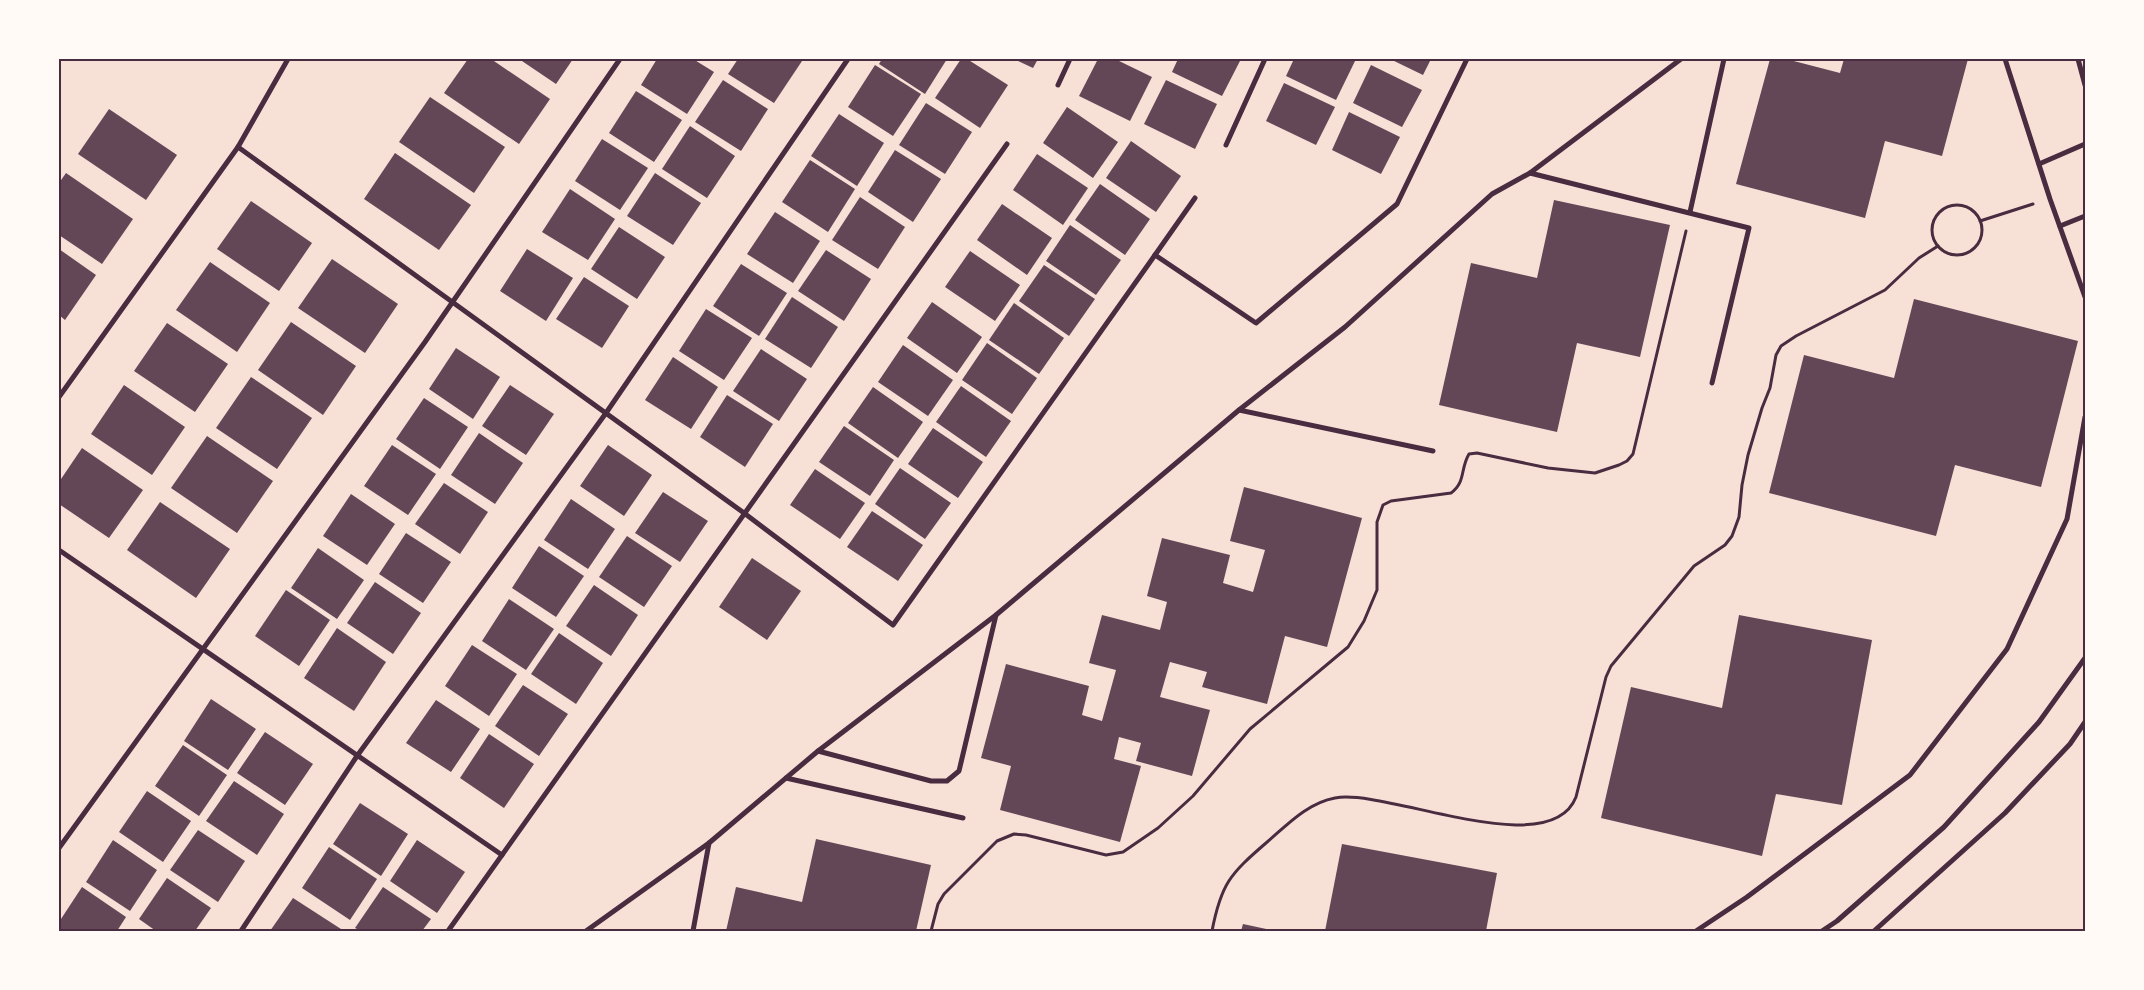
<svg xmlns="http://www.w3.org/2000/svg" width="2144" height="990" font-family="'Golos Text',sans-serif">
<rect width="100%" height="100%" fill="#f7e1d7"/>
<g fill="#644757">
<path d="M 468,59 L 491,59 L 550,99 L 519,144 L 444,93 Z"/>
<path d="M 519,59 L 573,59 L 556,84 Z"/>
<path d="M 657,59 L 693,59 L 714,72 L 687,114 L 641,85 Z"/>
<path d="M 738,59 L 798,59 L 802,61 L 774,103 L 728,74 Z"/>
<path d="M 882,59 L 947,59 L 925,94 L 879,64 Z"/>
<path d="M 961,59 L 967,59 L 1008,85 L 980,128 L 935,98 Z"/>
<path d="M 1014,59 L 1038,59 L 1033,68 Z"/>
<path d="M 1098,59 L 1115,59 L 1152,77 L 1130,121 L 1079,96 Z"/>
<path d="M 1178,59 L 1241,59 L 1222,96 L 1172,72 Z"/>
<path d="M 1294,59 L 1356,59 L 1336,100 L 1286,76 Z"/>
<path d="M 1390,59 L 1431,59 L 1423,75 Z"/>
<path d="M 1770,59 L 1786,59 L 1840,73 L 1844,59 L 1968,59 L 1942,156 L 1885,141 L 1865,218 L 1736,184 Z"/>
<path d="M 875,65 L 921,94 L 893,136 L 848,107 Z"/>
<path d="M 1371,65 L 1422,90 L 1402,127 L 1353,103 Z"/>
<path d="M 723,80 L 768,109 L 741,151 L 695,122 Z"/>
<path d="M 1166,80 L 1217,104 L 1195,149 L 1144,124 Z"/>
<path d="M 1284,83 L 1335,107 L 1316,145 L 1266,121 Z"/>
<path d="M 636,91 L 682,120 L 654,162 L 609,133 Z"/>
<path d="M 430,97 L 505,147 L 474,193 L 399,142 Z"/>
<path d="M 926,103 L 972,132 L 945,174 L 899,145 Z"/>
<path d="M 1067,107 L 1118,142 L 1093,178 L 1043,143 Z"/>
<path d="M 109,109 L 177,155 L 146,200 L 78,154 Z"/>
<path d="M 1349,112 L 1400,137 L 1381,174 L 1332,150 Z"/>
<path d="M 839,114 L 884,143 L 857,186 L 811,156 Z"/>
<path d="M 690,126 L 735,156 L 707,198 L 662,169 Z"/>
<path d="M 602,139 L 648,168 L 620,210 L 575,181 Z"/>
<path d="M 1131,141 L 1181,176 L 1156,212 L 1106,178 Z"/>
<path d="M 895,150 L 941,179 L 913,222 L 868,192 Z"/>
<path d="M 395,153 L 471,205 L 439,250 L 364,199 Z"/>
<path d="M 1037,154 L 1088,188 L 1063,225 L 1013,190 Z"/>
<path d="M 810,160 L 855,189 L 828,232 L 782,202 Z"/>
<path d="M 66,173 L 133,219 L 102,264 L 59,235 L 59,183 Z"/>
<path d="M 655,173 L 701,203 L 673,245 L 627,216 Z"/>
<path d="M 1100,184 L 1150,219 L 1125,255 L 1075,220 Z"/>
<path d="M 570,189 L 615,219 L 588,260 L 542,232 Z"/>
<path d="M 860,197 L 905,227 L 878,269 L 832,240 Z"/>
<path d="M 1554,200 L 1670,225 L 1640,357 L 1577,343 L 1557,432 L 1439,405 L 1471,263 L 1537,278 Z"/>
<path d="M 251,201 L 312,243 L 279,291 L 217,249 Z"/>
<path d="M 1002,204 L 1052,238 L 1027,275 L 977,240 Z"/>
<path d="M 775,212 L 820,241 L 793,283 L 747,254 Z"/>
<path d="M 1070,225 L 1121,260 L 1096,295 L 1046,261 Z"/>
<path d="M 619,227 L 665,257 L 637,299 L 591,269 Z"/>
<path d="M 59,249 L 96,275 L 65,320 L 59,315 Z"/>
<path d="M 527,249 L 573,278 L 546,321 L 500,291 Z"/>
<path d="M 826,250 L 871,279 L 844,321 L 798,291 Z"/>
<path d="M 970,251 L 1020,285 L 995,321 L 945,287 Z"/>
<path d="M 332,259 L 398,304 L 365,353 L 298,308 Z"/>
<path d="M 210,262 L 270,303 L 237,352 L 176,310 Z"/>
<path d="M 741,264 L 787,293 L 759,336 L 713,306 Z"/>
<path d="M 1044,265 L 1095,299 L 1069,336 L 1019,301 Z"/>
<path d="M 584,277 L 629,306 L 602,348 L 556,319 Z"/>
<path d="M 792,297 L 838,327 L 811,368 L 765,339 Z"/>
<path d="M 1914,299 L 2078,341 L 2041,487 L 1955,465 L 1936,536 L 1769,493 L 1804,355 L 1894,378 Z"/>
<path d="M 932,302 L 982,337 L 957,373 L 907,338 Z"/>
<path d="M 1014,303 L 1064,338 L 1039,374 L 989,340 Z"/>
<path d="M 706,309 L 752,338 L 724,380 L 679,351 Z"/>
<path d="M 291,322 L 356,366 L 323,415 L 258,370 Z"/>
<path d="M 167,323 L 228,364 L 195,412 L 134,371 Z"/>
<path d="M 987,343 L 1037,378 L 1012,414 L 962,380 Z"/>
<path d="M 903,345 L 953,380 L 928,416 L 878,382 Z"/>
<path d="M 456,348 L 500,377 L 473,419 L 429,389 Z"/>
<path d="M 761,349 L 807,379 L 779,421 L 733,391 Z"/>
<path d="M 673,357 L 718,387 L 691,429 L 645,400 Z"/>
<path d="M 251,377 L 312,418 L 277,469 L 216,428 Z"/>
<path d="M 124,385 L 185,427 L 152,475 L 91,434 Z"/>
<path d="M 510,385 L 554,414 L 526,455 L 482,426 Z"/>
<path d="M 961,386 L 1011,421 L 986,457 L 936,422 Z"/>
<path d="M 873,387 L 923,422 L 898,458 L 848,423 Z"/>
<path d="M 727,395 L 773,424 L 745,467 L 700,437 Z"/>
<path d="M 424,398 L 468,427 L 440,469 L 396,439 Z"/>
<path d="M 844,426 L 894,460 L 870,496 L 819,462 Z"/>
<path d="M 933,428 L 983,462 L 958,498 L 908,464 Z"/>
<path d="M 479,433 L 523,463 L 495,504 L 451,475 Z"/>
<path d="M 207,436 L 273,481 L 237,533 L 171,488 Z"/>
<path d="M 392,445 L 436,474 L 408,515 L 364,486 Z"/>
<path d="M 608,445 L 652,475 L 624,516 L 580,486 Z"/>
<path d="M 82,448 L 143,490 L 109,538 L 59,504 L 59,482 Z"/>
<path d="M 900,468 L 951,503 L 925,539 L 875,504 Z"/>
<path d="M 815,469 L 865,503 L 840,539 L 790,505 Z"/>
<path d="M 444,483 L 488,512 L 460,554 L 415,524 Z"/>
<path d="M 1244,487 L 1362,518 L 1327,647 L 1285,636 L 1267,704 L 1202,687 L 1207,672 L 1170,662 L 1160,697 L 1210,710 L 1192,776 L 1136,761 L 1141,743 L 1119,737 L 1114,759 L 1141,766 L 1120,842 L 1000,810 L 1011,766 L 981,758 L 1006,664 L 1089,686 L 1082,715 L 1102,721 L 1116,670 L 1089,663 L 1102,615 L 1160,630 L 1167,602 L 1147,596 L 1162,538 L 1230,555 L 1223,583 L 1253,592 L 1265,550 L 1230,541 Z"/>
<path d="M 663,492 L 708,521 L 680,562 L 635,533 Z"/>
<path d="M 351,494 L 395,524 L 367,565 L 323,536 Z"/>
<path d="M 571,499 L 615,529 L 588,569 L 544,540 Z"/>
<path d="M 160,502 L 230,549 L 196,598 L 127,550 Z"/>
<path d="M 872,511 L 923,545 L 898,581 L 847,547 Z"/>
<path d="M 406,533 L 451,562 L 423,603 L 379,574 Z"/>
<path d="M 627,536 L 672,566 L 644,607 L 599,577 Z"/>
<path d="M 539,546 L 584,576 L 556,617 L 512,588 Z"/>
<path d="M 318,548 L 364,580 L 337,619 L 291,588 Z"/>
<path d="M 752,558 L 801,591 L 767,640 L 719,607 Z"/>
<path d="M 375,582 L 421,613 L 393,654 L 347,623 Z"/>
<path d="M 594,585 L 638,615 L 611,656 L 566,626 Z"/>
<path d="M 286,590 L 330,620 L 299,666 L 255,636 Z"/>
<path d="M 509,599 L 554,629 L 526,670 L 482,641 Z"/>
<path d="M 1739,615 L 1872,640 L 1842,805 L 1776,794 L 1762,856 L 1601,818 L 1631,687 L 1722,708 Z"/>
<path d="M 337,628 L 386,662 L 354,711 L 304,678 Z"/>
<path d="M 559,633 L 603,663 L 576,704 L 531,674 Z"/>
<path d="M 472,645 L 517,674 L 489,716 L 445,686 Z"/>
<path d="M 523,685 L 568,714 L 539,756 L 495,726 Z"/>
<path d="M 211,699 L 256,729 L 228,770 L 184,741 Z"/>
<path d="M 436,700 L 480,729 L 451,772 L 406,743 Z"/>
<path d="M 265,732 L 313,764 L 285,805 L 237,773 Z"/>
<path d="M 489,734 L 534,764 L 504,808 L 460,778 Z"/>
<path d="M 183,745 L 227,775 L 199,816 L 155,786 Z"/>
<path d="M 234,781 L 284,814 L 257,855 L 206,821 Z"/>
<path d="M 147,791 L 191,821 L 163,862 L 119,832 Z"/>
<path d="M 360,803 L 408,834 L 381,876 L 333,844 Z"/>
<path d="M 198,830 L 245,861 L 218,902 L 170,870 Z"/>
<path d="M 816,839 L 931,865 L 916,931 L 726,931 L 736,887 L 802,902 Z"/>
<path d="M 113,840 L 157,870 L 130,911 L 86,882 Z"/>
<path d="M 417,840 L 465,872 L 437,913 L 390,881 Z"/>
<path d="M 1342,844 L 1497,873 L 1486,931 L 1325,931 Z"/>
<path d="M 329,847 L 377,879 L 350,920 L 302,888 Z"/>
<path d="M 167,878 L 211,908 L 195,931 L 156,931 L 139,919 Z"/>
<path d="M 82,887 L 126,917 L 117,931 L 59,931 L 59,922 Z"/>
<path d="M 383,887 L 431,919 L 422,931 L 361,931 L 355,928 Z"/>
<path d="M 293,898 L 341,929 L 340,931 L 270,931 Z"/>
<path d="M 1243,924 L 1271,930 L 1271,931 L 1241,931 Z"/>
</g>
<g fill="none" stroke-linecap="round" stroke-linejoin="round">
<g stroke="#4a2c40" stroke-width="3">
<circle cx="1957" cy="230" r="25"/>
<path d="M 1980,221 L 2033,204"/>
<path d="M 931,931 L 938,904 L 944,894 L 997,841 L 1014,834 L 1026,835 L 1106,855 L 1123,852 L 1158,828 L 1193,796 L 1250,729 L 1348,647 L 1364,621 L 1377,590 L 1377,522 L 1383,505 L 1391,501 L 1451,493 C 1466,482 1460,469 1469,454 L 1477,453 L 1548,468 L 1595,473 L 1619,465 L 1627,461 L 1633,454 L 1686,231"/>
<path d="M 1212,931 C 1221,884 1230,874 1266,843 C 1286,826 1307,803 1335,798 C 1386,788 1550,864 1576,797 L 1606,677 L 1611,666 L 1694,566 L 1725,545 L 1732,536 L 1739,517 L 1742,485 L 1748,455 L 1762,408 L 1770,388 L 1776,355 L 1781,346 L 1796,336 L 1885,290 L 1919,258 L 1938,246"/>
</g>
<g stroke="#4a2c40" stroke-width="5">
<path d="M 2005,59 L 2050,199 L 2085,297"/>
<path d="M 2078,59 L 2085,85"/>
<path d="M 1058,85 L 1070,59"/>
<path d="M 1226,145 L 1265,59"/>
<path d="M 238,147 L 744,513 L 893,625 L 1155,255"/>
<path d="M 2039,164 L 2085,144"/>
<path d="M 1530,173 L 1749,228 L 1712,383"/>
<path d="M 1195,198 L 1155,255 L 1256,323 L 1397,204 L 1467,59"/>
<path d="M 1690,212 L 1724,59"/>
<path d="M 2060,226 L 2085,216"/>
<path d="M 59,397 L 238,147 L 288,59"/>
<path d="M 1239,410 L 1433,451"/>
<path d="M 59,550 L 502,855"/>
<path d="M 818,751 L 931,781 L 947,781 L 959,771 L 996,615"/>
<path d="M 786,778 L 963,818"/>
<path d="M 59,848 L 425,342 L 620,59"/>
<path d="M 241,931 L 357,756 L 606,413 L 848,59"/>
<path d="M 448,931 L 1007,144"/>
<path d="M 586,931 L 709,843 L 818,751 L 996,615 L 1239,410 L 1345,327 L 1492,194 L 1530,173 L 1681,59"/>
<path d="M 693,931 L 709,843"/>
<path d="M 1696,931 L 1747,897 L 1910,775 L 2007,649 L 2067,519 L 2085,417"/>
<path d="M 1822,931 L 1837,921 L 1944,827 L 2039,722 L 2085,658"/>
<path d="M 1874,931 L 2005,813 L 2070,744 L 2085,722"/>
</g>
</g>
<rect width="2144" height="990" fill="none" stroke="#fffaf5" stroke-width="120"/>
<rect x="60" y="60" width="2024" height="870" fill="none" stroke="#4a2c40" stroke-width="2"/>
</svg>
